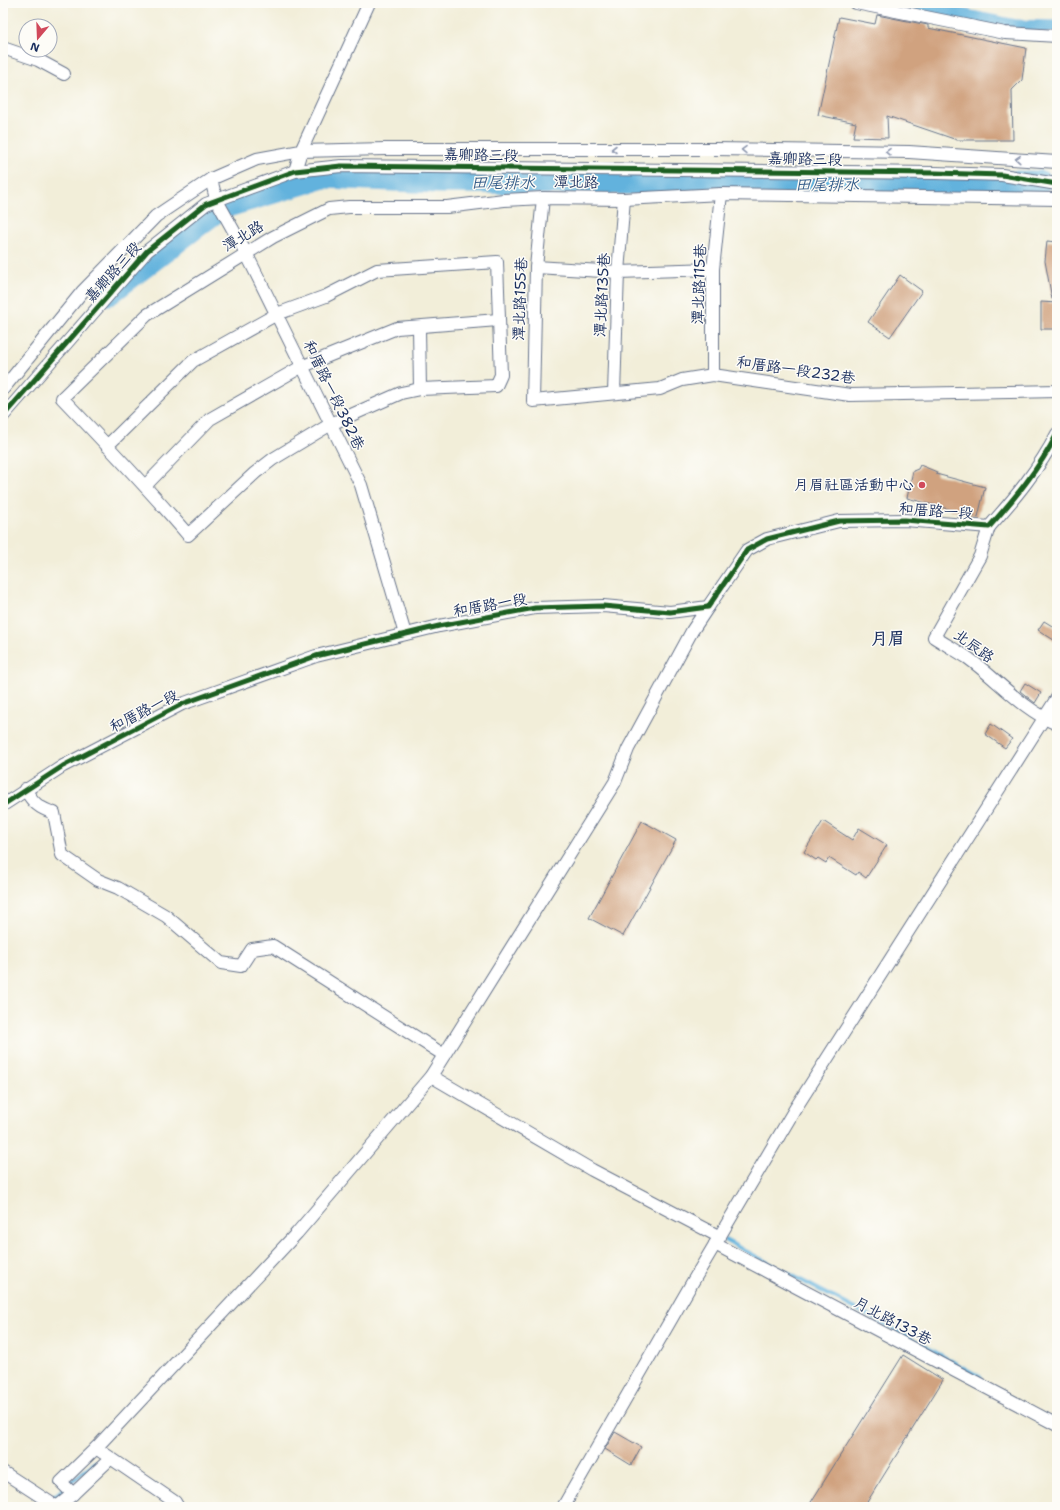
<svg xmlns="http://www.w3.org/2000/svg" width="1060" height="1510" font-family="'Shantell Sans','LXGW WenKai TC',sans-serif">
<rect width="100%" height="100%" fill="#fdfcf7"/>
<filter id="ink" filterUnits="userSpaceOnUse"><feTurbulence type="fractalNoise" baseFrequency=".025" numOctaves="2"/><feDisplacementMap in="SourceGraphic" scale="8" xChannelSelector="R" yChannelSelector="G"/><feConvolveMatrix kernelMatrix="1 2 1 2 8 2 1 2 1" color-interpolation-filters="sRGB"/></filter>
<filter id="wash" filterUnits="userSpaceOnUse"><feTurbulence type="fractalNoise" baseFrequency=".012" numOctaves="4" result="noise"/><feDisplacementMap in="SourceGraphic" scale="16" xChannelSelector="R" yChannelSelector="G"/><feGaussianBlur stdDeviation="0.9" result="paint"/><feColorMatrix in="noise" values="0 0 0 0 0 0 0 0 0 0 0 0 0 0 0 0 0 1.4 0 .05"/><feComposite in="paint" operator="in"/></filter>
<g filter="url(#wash)">
<rect width="100%" height="100%" fill="#f2eed9"/>
<g fill="none" stroke-linecap="round" stroke-linejoin="round">
<g stroke="#62b2dd" stroke-width="4">
<path d="M 725,1240 L 903,1334 L 980,1377"/>
<path d="M 49,1497 L 51,1499 L 95,1462"/>
</g>
<path stroke="#62b2dd" stroke-width="13" d="M 903,3 L 1017,26 L 1057,27"/>
<path stroke="#62b2dd" stroke-width="23" d="M 109,294 L 221,208 L 324,177 L 437,182 L 756,184 L 1040,182"/>
</g>
<g id="blocks">
<g fill="#d0a27f">
<path d="M 877,15 L 928,25 L 928,28 L 1026,48 L 1022,80 L 1012,90 L 1013,140 L 957,140 L 887,116 L 888,138 L 853,137 L 856,123 L 818,115 L 839,17 L 875,24 Z"/>
<path d="M 1047,241 L 1057,242 L 1057,299 L 1052,299 L 1045,261 Z"/>
<path d="M 900,275 L 922,291 L 890,337 L 868,322 Z"/>
<path d="M 1041,302 L 1057,303 L 1057,329 L 1041,329 Z"/>
<path d="M 920,465 L 937,472 L 936,474 L 985,487 L 978,517 L 907,498 L 913,471 L 918,469 Z"/>
<path d="M 1044,621 L 1057,629 L 1057,642 L 1038,630 Z"/>
<path d="M 1025,683 L 1041,693 L 1035,703 L 1020,691 Z"/>
<path d="M 991,724 L 1012,739 L 1005,748 L 985,734 Z"/>
<path d="M 642,821 L 676,840 L 623,936 L 589,918 Z"/>
<path d="M 823,821 L 852,840 L 859,828 L 887,845 L 866,878 L 858,872 L 856,875 L 829,858 L 826,863 L 818,858 L 816,860 L 804,852 Z"/>
<path d="M 903,1355 L 943,1380 L 864,1507 L 808,1507 Z"/>
<path d="M 615,1432 L 641,1447 L 631,1465 L 605,1449 Z"/>
</g>
</g>
</g>
<g filter="url(#ink)">
<use href="#blocks" fill-opacity="0" stroke="#667289" stroke-width="1"/>
<g fill="none" stroke-linecap="round" stroke-linejoin="round">
<g stroke="#667289" stroke-width="14">
<g id="minor">
<path d="M 856,3 L 1005,33 L 1057,36"/>
<path d="M 3,48 L 38,60 L 64,74"/>
<path d="M 295,171 L 301,151 L 369,3"/>
<path d="M 211,179 L 216,199 L 246,253 L 361,485 L 405,634"/>
<path d="M 543,198 L 536,267 L 533,401 L 660,389 L 682,380 L 713,375 L 850,395 L 1057,391"/>
<path d="M 536,267 L 618,272 L 713,269"/>
<path d="M 419,327 L 420,389"/>
<path d="M 713,375 L 713,269 L 721,194"/>
<path d="M 3,389 L 82,292 L 156,216 L 211,179 L 257,159 L 301,151 L 385,149 L 714,149 L 909,152 L 1057,162"/>
<path d="M 614,393 L 618,272 L 624,199"/>
<path d="M 3,416 L 147,251 L 206,204 L 295,171 L 341,166 L 935,173 L 1002,175 L 1057,184"/>
<path d="M 107,446 L 193,361 L 277,314 L 326,296 L 377,270 L 497,262 L 501,375 L 496,386 L 420,389 L 401,393 L 331,424 L 273,459 L 255,473 L 188,535 C 148,488 105,443 62,398 L 147,315 L 273,237 L 329,209 L 349,207 L 447,207 L 504,200 L 543,198 L 624,199 L 721,194 L 1057,199"/>
<path d="M 146,485 L 210,419 L 301,367 L 397,328 L 498,320"/>
<path d="M 989,527 L 980,556 L 934,637 C 945,644 957,651 968,658 C 998,680 1022,709 1057,724"/>
<path d="M 25,789 C 33,803 39,808 54,813 L 62,855 L 98,880 L 118,888 L 166,916 L 221,963 L 241,966 L 252,949 L 273,946 L 444,1055"/>
<path d="M 3,805 L 63,766 L 182,704 L 316,656 L 439,626 L 535,608 L 603,606 L 670,612 L 708,607 L 747,550 L 767,539 L 839,521 L 905,520 L 989,527 C 1015,498 1039,469 1057,434"/>
<path d="M 431,1076 L 592,1170 L 720,1237"/>
<path d="M 715,1244 L 1057,1425"/>
<path d="M 96,1448 L 175,1502 L 178,1507"/>
<path d="M 3,1472 L 57,1507"/>
<path d="M 73,1494 L 110,1459"/>
<path d="M 57,1507 L 73,1494 L 61,1482 L 96,1448 L 297,1233 L 431,1076 L 615,782 L 628,749 L 692,631 L 708,607"/>
<path d="M 563,1507 L 692,1283 L 795,1109 L 1057,698"/>
</g>
</g>
<use href="#minor" stroke="#fff" stroke-width="12"/>
<g stroke="#fdfcf7" stroke-width="8">
<g id="cycleway">
<path d="M 3,416 L 147,251 L 206,204 L 295,171 L 341,166 L 935,173 L 1002,175 L 1057,184"/>
<path d="M 3,805 L 63,766 L 182,704 L 316,656 L 439,626 L 535,608 L 603,606 L 670,612 L 708,607 L 747,550 L 767,539 L 839,521 L 905,520 L 989,527 C 1015,498 1039,469 1057,434"/>
</g>
</g>
<use href="#cycleway" stroke="#1b5e20" stroke-width="5"/>
</g>
<defs><path id="oneway-chevron" d="M-2-3.5L2.5 0L-2 3.5" fill="none" stroke-width="1.6" stroke-linecap="round" stroke-linejoin="round"/></defs>
<g stroke="#8d97ae">
<use href="#oneway-chevron" transform="translate(614 149) rotate(-180)"/>
<use href="#oneway-chevron" transform="translate(744 150) rotate(-179)"/>
<use href="#oneway-chevron" transform="translate(888 152) rotate(-179)"/>
<use href="#oneway-chevron" transform="translate(1018 159) rotate(-176)"/>
</g>
</g>
<circle fill="#d1495b" stroke="#fdfcf7" stroke-width="1.5" cx="922" cy="485" r="4"/>
<g text-anchor="middle" stroke-width="3" stroke-linejoin="round" paint-order="stroke">
<g font-size="15" fill="#1b2f5e" stroke="#fdfcf7">
<text transform="translate(481 155) rotate(1)" y="5">嘉卿路三段</text>
<text transform="translate(805 159) rotate(1)" y="5">嘉卿路三段</text>
<text transform="translate(576 182) rotate(1)" y="5">潭北路</text>
<text transform="translate(243 236) rotate(-31)" y="5">潭北路</text>
<text transform="translate(113 272) rotate(-48)" y="5">嘉卿路三段</text>
<text transform="translate(699 284) rotate(-88)" y="5">潭北路115巷</text>
<text transform="translate(602 295) rotate(-87)" y="5">潭北路135巷</text>
<text transform="translate(520 299) rotate(-88)" y="5">潭北路155巷</text>
<text transform="translate(796 370) rotate(8)" y="5">和厝路一段232巷</text>
<text transform="translate(334 395) rotate(64)" y="5">和厝路一段382巷</text>
<text transform="translate(936 511) rotate(4)" y="5">和厝路一段</text>
<text transform="translate(490 605) rotate(-10)" y="5">和厝路一段</text>
<text transform="translate(974 646) rotate(36)" y="5">北辰路</text>
<text transform="translate(144 711) rotate(-27)" y="5">和厝路一段</text>
<text transform="translate(893 1321) rotate(28)" y="5">月北路133巷</text>
</g>
<g font-size="15" fill="#1b2f5e" stroke="#fdfcf7" text-anchor="end">
<text x="914" y="490">月眉社區活動中心</text>
</g>
<g font-size="16" font-style="italic" fill="#345d8a" stroke="#fdfcf7">
<text x="503" y="188">田尾排水</text>
<text x="827" y="190">田尾排水</text>
</g>
<g font-size="17" font-weight="bold" fill="#1b2f5e" stroke="#fdfcf7">
<text x="888" y="644">月眉</text>
</g>
</g>
<rect width="1060" height="1510" fill="none" stroke="#fdfcf7" stroke-width="16"/>
<g transform="translate(38 38) rotate(199)"><circle r="19" fill="#fdfcf7" stroke="#a3aaba"/>
<path d="M0-3L7 15L0 10L-7 15Z" fill="#d1495b"/>
<text y="-6" font-size="11" font-weight="bold" text-anchor="middle" fill="#1b2f5e">N</text>
</g>
</svg>
